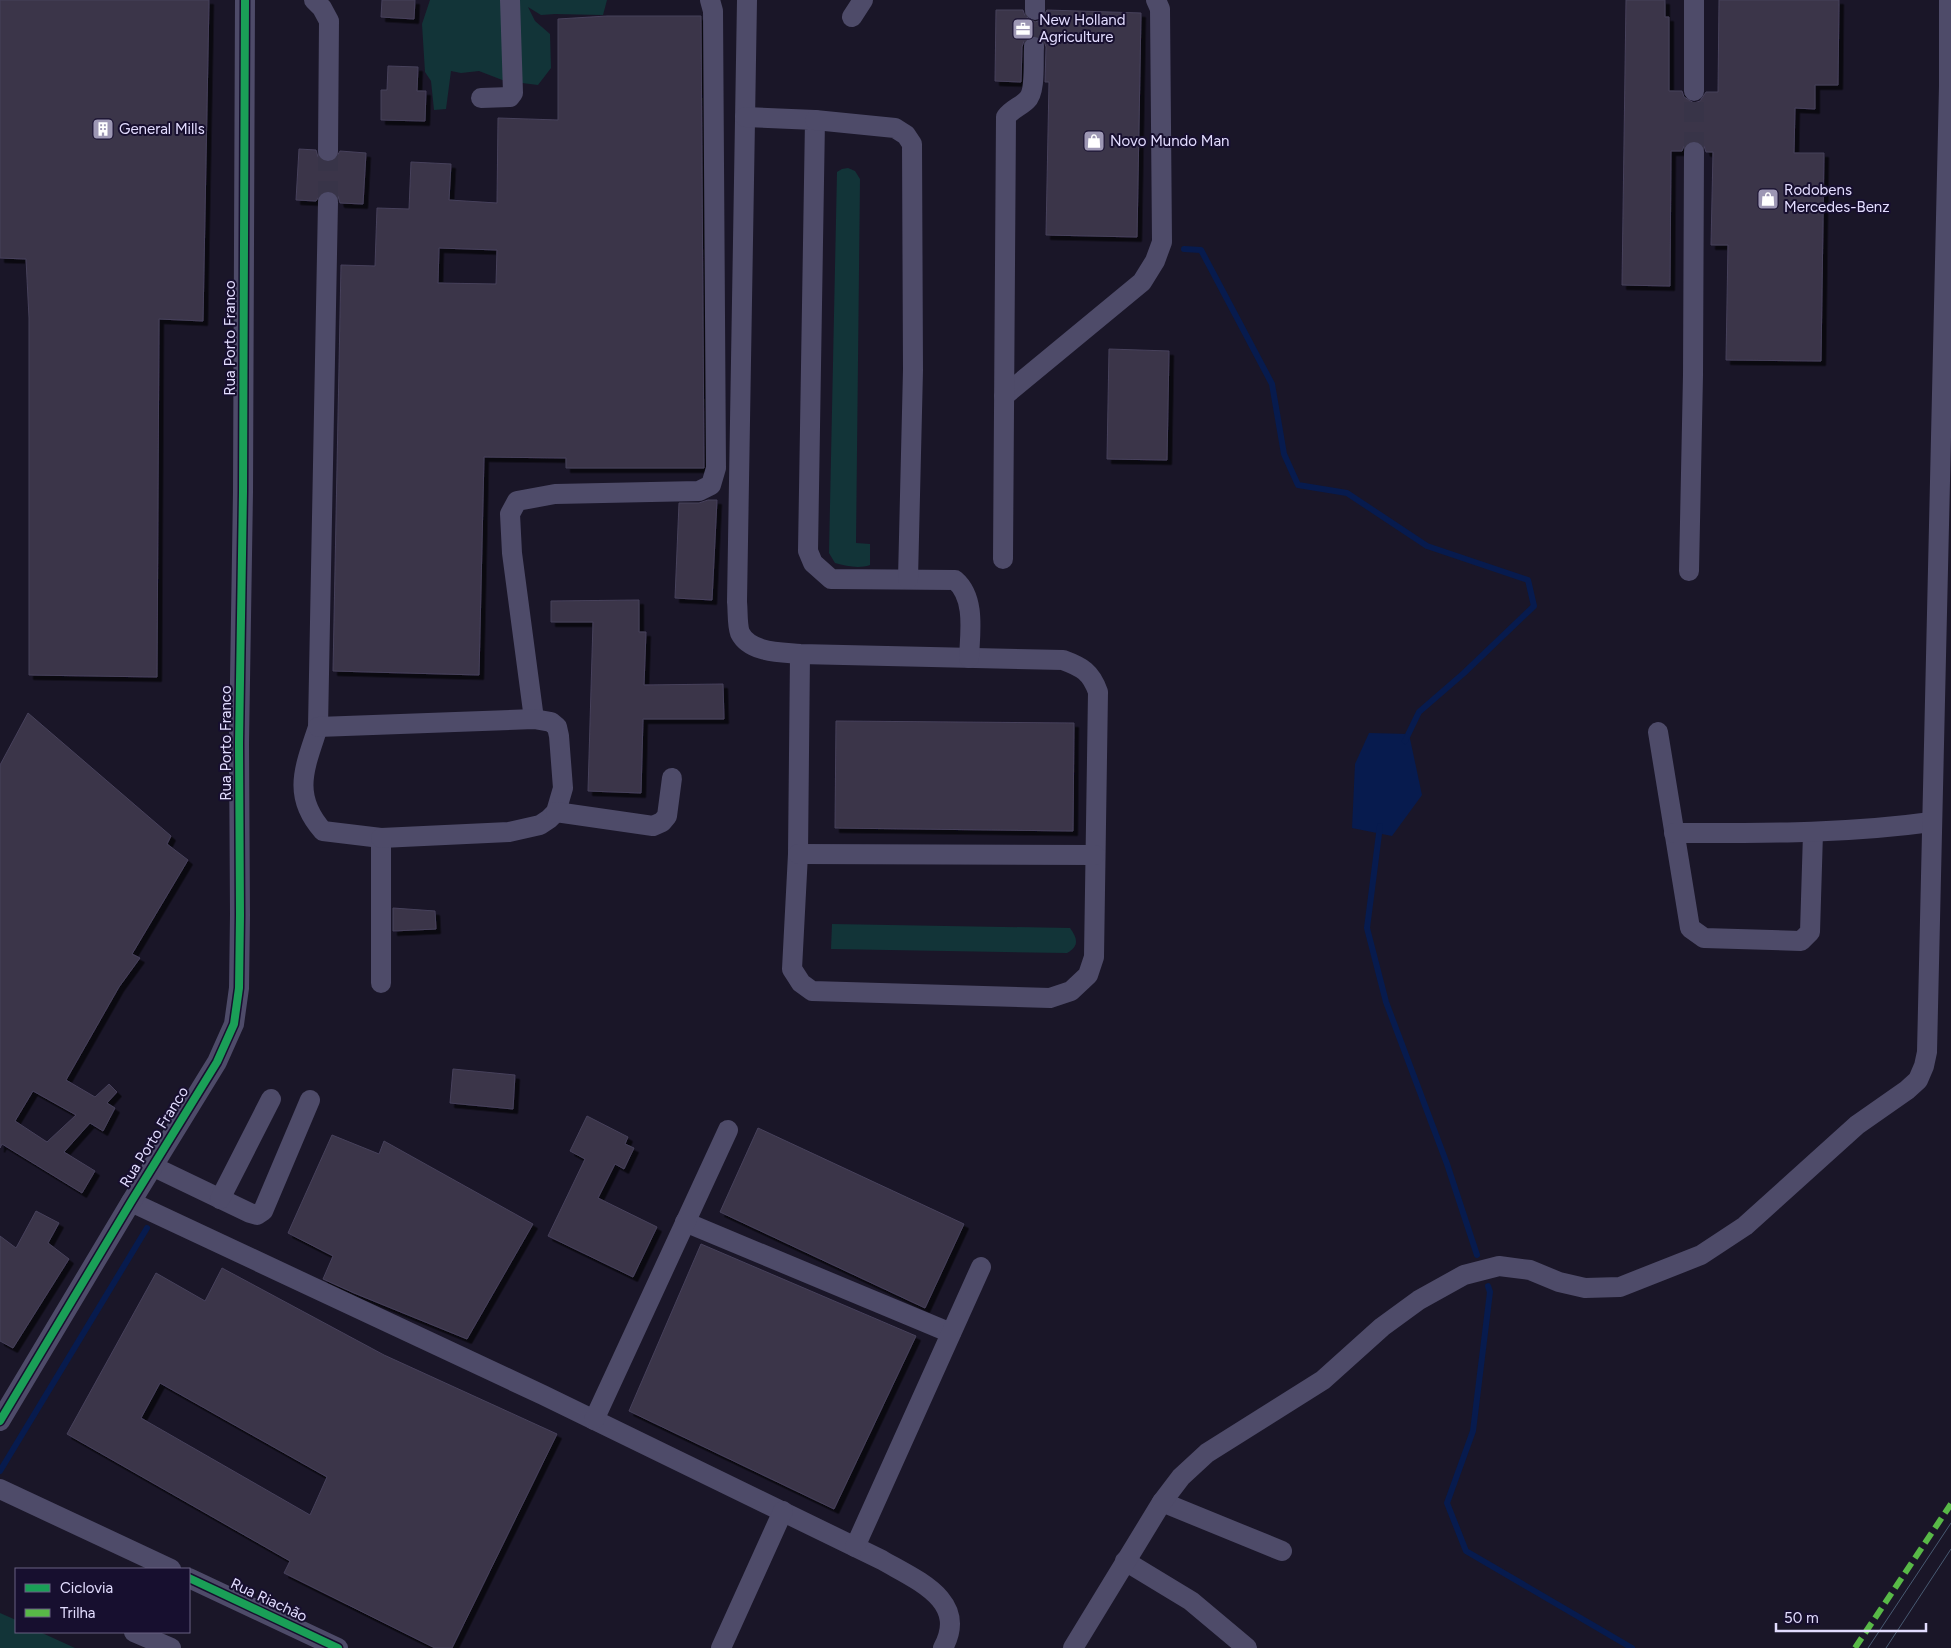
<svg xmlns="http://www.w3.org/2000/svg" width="1951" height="1648" font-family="Figtree,sans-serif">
<defs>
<filter id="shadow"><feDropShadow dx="4.5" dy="4.5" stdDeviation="0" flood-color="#0009"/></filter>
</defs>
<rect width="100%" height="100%" fill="#1a1628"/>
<g fill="#123438">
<path d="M 430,0 L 607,0 L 603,15 L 555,14 L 541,15 L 528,7 L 535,21 L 550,34 L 551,68 L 538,85 L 505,81 L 479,71 L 461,73 L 451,71 L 446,109 L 434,110 L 431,81 L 425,72 L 422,24 Z"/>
<path d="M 848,168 L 855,171 L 860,179 L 856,543 L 870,544 L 870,565 C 858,569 847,566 835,563 L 829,553 L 837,172 L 842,169 Z"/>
<path d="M 832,924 L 1070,928 C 1078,939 1079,946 1067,953 L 831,949 Z"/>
<path d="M 0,1613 L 16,1620 L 16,1632 L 40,1632 L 75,1648 L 0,1648 Z"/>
</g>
<path fill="#071b4e" d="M 1369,733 L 1409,734 L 1422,795 L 1392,836 L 1352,828 L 1355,764 Z"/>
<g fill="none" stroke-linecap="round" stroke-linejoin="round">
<g stroke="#071b4e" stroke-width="6">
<path d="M 1184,249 L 1201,250 L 1272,384 L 1284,454 L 1298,485 L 1347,493 L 1427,546 L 1528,580 L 1534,606 L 1464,673 L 1419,712 L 1405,741"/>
<path d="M 1380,826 L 1367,928 L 1386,1002 L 1447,1164 L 1477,1255"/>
<path d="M 1488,1286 L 1490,1292 L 1473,1431 L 1447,1503 L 1466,1551 L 1632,1648"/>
<path d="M 0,1471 L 147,1228"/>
</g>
</g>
<g fill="#3a3549" stroke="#47415b" fill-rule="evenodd" filter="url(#shadow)">
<path d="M 0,0 L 209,0 L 203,321 L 159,319 L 157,677 L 29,675 L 29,318 L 26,259 L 0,258 Z"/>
<path d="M 382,0 L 415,0 L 414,19 L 381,17 Z"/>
<path d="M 1626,0 L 1665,0 L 1665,17 L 1669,17 L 1669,91 L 1682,91 L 1684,97 L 1694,103 L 1700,101 L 1706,92 L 1718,92 L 1719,0 L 1839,0 L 1838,85 L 1815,85 L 1815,109 L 1795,108 L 1794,153 L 1824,153 L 1821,361 L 1726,360 L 1728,245 L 1711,245 L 1713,152 L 1706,152 L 1704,146 L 1700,142 L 1689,142 L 1684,146 L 1682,151 L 1671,151 L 1670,286 L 1622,285 Z"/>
<path d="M 996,10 L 1023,10 L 1025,16 L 1035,22 L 1041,20 L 1047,10 L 1141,13 L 1137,237 L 1046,235 L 1049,82 L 1045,82 L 1046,47 L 1044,41 L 1040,37 L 1034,35 L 1028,37 L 1024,41 L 1022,47 L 1021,82 L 995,81 Z"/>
<path d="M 607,16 L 701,16 L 704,468 L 566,468 L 566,458 L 484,457 L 479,675 L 333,671 L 341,265 L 375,266 L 377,208 L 409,209 L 411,162 L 451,164 L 449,200 L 497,203 L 498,118 L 558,120 L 558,19 ZM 439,248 L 497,250 L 496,284 L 438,283 Z"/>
<path d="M 388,66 L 418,67 L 417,91 L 426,91 L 425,121 L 381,120 L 381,90 L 387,90 Z"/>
<path d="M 299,149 L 316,150 L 318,157 L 327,163 L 334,161 L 340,151 L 366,153 L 363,204 L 340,203 L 338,196 L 329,190 L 322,192 L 316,201 L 296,200 Z"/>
<path d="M 1109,349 L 1169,351 L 1167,460 L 1107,459 Z"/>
<path d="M 708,500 L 717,500 L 712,600 L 675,598 L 679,503 L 699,503 Z"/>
<path d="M 639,600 L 639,632 L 646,632 L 644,685 L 723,684 L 724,719 L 643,719 L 641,793 L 588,791 L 593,622 L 551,622 L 551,601 Z"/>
<path d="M 28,713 L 171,836 L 167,844 L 188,860 L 132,954 L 140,958 L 119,987 L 66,1080 L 95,1097 L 109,1084 L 117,1092 L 107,1103 L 115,1108 L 103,1131 L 90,1123 L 64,1152 L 95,1171 L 82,1193 L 2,1144 L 0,1148 L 0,765 ZM 33,1091 L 76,1115 L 47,1142 L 15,1121 Z"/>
<path d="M 836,721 L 1074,723 L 1073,831 L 835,828 Z"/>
<path d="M 393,908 L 435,911 L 436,929 L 393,931 Z"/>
<path d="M 453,1069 L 515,1075 L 513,1109 L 450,1103 Z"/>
<path d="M 587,1116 L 628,1137 L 625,1144 L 634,1148 L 624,1169 L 615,1164 L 598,1198 L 657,1227 L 633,1277 L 548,1236 L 585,1159 L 570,1151 Z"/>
<path d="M 758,1128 L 964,1224 L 925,1308 L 720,1212 Z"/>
<path d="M 332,1135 L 379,1154 L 384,1141 L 533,1224 L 467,1339 L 354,1293 L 323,1279 L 333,1256 L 288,1233 Z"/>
<path d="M 36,1211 L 59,1223 L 48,1243 L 69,1259 L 13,1348 L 0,1341 L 0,1236 L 16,1248 Z"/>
<path d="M 701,1244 L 916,1336 L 834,1509 L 629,1411 Z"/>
<path d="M 222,1268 L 384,1355 L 557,1434 L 452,1648 L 435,1648 L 284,1573 L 290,1561 L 67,1434 L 156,1273 L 205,1301 ZM 160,1383 L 327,1477 L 310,1515 L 141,1418 Z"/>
</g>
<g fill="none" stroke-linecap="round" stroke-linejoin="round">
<g stroke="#383448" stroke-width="20" stroke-dasharray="20 10" stroke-linecap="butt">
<path d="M 1034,47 L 1035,10"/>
<path d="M 328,151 L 328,202"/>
<path d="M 1694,152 L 1694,91"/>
</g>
<g stroke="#4e4b69" stroke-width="20">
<path d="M 314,0 L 322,8 L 329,21 L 328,151"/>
<path d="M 747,0 L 737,602 C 738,611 737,625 740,633 C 750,653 781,652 800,654 L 1063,660 C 1082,667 1091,672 1098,692 L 1094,957 L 1088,975 L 1071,991 L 1050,998 L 812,991 L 801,983 L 792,969 L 798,854 L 800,654"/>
<path d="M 1035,0 L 1035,10"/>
<path d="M 1694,0 L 1694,91"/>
<path d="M 852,17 L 863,0"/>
<path d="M 481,98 L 510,97 L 513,93 L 510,0"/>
<path d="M 745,117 L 815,120 L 808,551 L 813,563 L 831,579 L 955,580 C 976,598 970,633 969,658"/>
<path d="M 815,120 L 895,128 L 906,135 L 912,144 L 913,370 L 908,579"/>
<path d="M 328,202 L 318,727 C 305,767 291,795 323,831 L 381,838 L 381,983"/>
<path d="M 1004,396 L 1142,282 L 1155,261 L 1162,242 L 1160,9 L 1156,0"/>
<path d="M 1003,559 L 1006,117 C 1012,109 1020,107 1027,100 C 1036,92 1033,60 1034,47"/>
<path d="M 1689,571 L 1693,375 L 1694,152"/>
<path d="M 534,719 L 512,553 L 510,514 L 517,501 L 555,494 L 699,491 L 711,485 L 716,468 L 713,11 L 710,0"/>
<path d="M 318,727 L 534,719 L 551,722 L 557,727 L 559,736 L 563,788 L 556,812 L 549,819 L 540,825 L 509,832 L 381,838"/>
<path d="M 1658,732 L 1690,928 L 1704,938 L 1801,941 L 1810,932 L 1813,833"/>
<path d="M 556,812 L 653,826 L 662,822 L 667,816 L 672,778"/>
<path d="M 1674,833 C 1760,833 1845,834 1931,822"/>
<path d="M 798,854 L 1095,855"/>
<path d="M 152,1166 L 250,1213 L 257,1215 L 263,1211 L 310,1100"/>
<path d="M 220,1199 L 271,1099"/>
<path d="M 131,1202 L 543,1395 L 882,1560 C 916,1580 969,1600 943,1648"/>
<path d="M 685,1222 L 951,1333"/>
<path d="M 594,1420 L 728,1130"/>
<path d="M 0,1421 L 131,1202 L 217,1062 L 234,1024 L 239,988 L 240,915 L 239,743 L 243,492 L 245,0"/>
<path d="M 0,1489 L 171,1569"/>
<path d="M 1162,1502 L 1282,1551"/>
<path d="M 855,1547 L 981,1267"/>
<path d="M 1125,1561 L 1191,1601 L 1247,1648"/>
<path d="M 189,1578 L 338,1648"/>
<path d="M 134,1632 L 171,1648"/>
<path d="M 721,1648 L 783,1511"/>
<path d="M 1073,1648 L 1162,1502 L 1181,1477 L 1207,1453 L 1323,1380 L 1382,1327 L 1419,1300 L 1464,1275 L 1499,1266 L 1530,1270 L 1559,1282 L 1585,1288 L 1620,1287 L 1701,1255 L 1745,1226 L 1857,1125 L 1907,1090 L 1918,1080 L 1924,1066 L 1927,1052 L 1949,86 L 1949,0"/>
</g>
<g stroke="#485a72" stroke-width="1">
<path d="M 1868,1648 L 1951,1523"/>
<path d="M 1886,1648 L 1951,1549"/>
</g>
<path stroke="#58b947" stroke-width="6" stroke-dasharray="12 6" stroke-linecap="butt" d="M 1855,1648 L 1951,1504"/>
<g stroke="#170f2f" stroke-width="11">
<g id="cycleway">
<path d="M 0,1421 L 131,1202 L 217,1062 L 234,1024 L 239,988 L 240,915 L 239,743 L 243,492 L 245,0"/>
<path d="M 189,1578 L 338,1648"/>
</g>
</g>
<use href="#cycleway" stroke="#1a9f57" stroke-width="8"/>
</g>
<defs>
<g id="office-square" transform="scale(1.125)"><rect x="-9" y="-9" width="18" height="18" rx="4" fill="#9d97b4" stroke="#170f2f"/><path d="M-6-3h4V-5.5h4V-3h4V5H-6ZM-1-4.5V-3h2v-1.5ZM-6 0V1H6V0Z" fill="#fff"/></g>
<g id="building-square" transform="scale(1.125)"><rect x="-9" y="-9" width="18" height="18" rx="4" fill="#9d97b4" stroke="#170f2f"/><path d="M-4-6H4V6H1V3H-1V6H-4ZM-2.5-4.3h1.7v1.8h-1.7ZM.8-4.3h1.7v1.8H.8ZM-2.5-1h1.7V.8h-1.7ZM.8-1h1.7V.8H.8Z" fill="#fff"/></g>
<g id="shop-square" transform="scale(1.125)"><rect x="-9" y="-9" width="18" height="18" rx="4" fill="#9d97b4" stroke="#170f2f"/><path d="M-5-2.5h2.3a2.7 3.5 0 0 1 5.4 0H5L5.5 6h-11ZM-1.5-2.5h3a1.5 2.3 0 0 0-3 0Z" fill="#fff"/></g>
</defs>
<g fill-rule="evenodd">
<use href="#office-square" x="1023" y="29"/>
<use href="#building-square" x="103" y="129"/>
<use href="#shop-square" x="1094" y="141"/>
<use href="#shop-square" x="1768" y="199"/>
</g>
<g text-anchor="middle" stroke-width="4" stroke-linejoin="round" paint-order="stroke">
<g font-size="15" fill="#e3ddff" stroke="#170f2f" text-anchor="start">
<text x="1039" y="25">New Holland<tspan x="1039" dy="17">Agriculture</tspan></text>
<text x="119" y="134">General Mills</text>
<text x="1110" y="146">Novo Mundo Man</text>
<text x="1784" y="195">Rodobens<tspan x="1784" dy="17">Mercedes-Benz</tspan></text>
</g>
<g font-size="15" fill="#e3ddff" stroke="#170f2f">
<text transform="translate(230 338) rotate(-90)" y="5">Rua Porto Franco</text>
<text transform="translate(226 743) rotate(-90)" y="5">Rua Porto Franco</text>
<text transform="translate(154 1137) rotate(-58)" y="5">Rua Porto Franco</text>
<text transform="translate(269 1600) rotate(25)" y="5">Rua Riachão</text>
</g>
</g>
<rect x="15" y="1568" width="175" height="65" fill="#170f2f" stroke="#696182"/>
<rect x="25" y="1584" width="25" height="8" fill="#1a9f57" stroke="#696182"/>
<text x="60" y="1593" font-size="15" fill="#e3ddff">Ciclovia</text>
<rect x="25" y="1609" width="25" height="8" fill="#58b947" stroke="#696182"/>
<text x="60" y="1618" font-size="15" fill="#e3ddff">Trilha</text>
<path d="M1776 1623v8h150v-8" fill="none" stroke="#e3ddff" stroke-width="2.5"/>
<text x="1784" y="1623" font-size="15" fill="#e3ddff" stroke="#170f2f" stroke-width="4" paint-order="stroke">50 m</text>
</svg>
